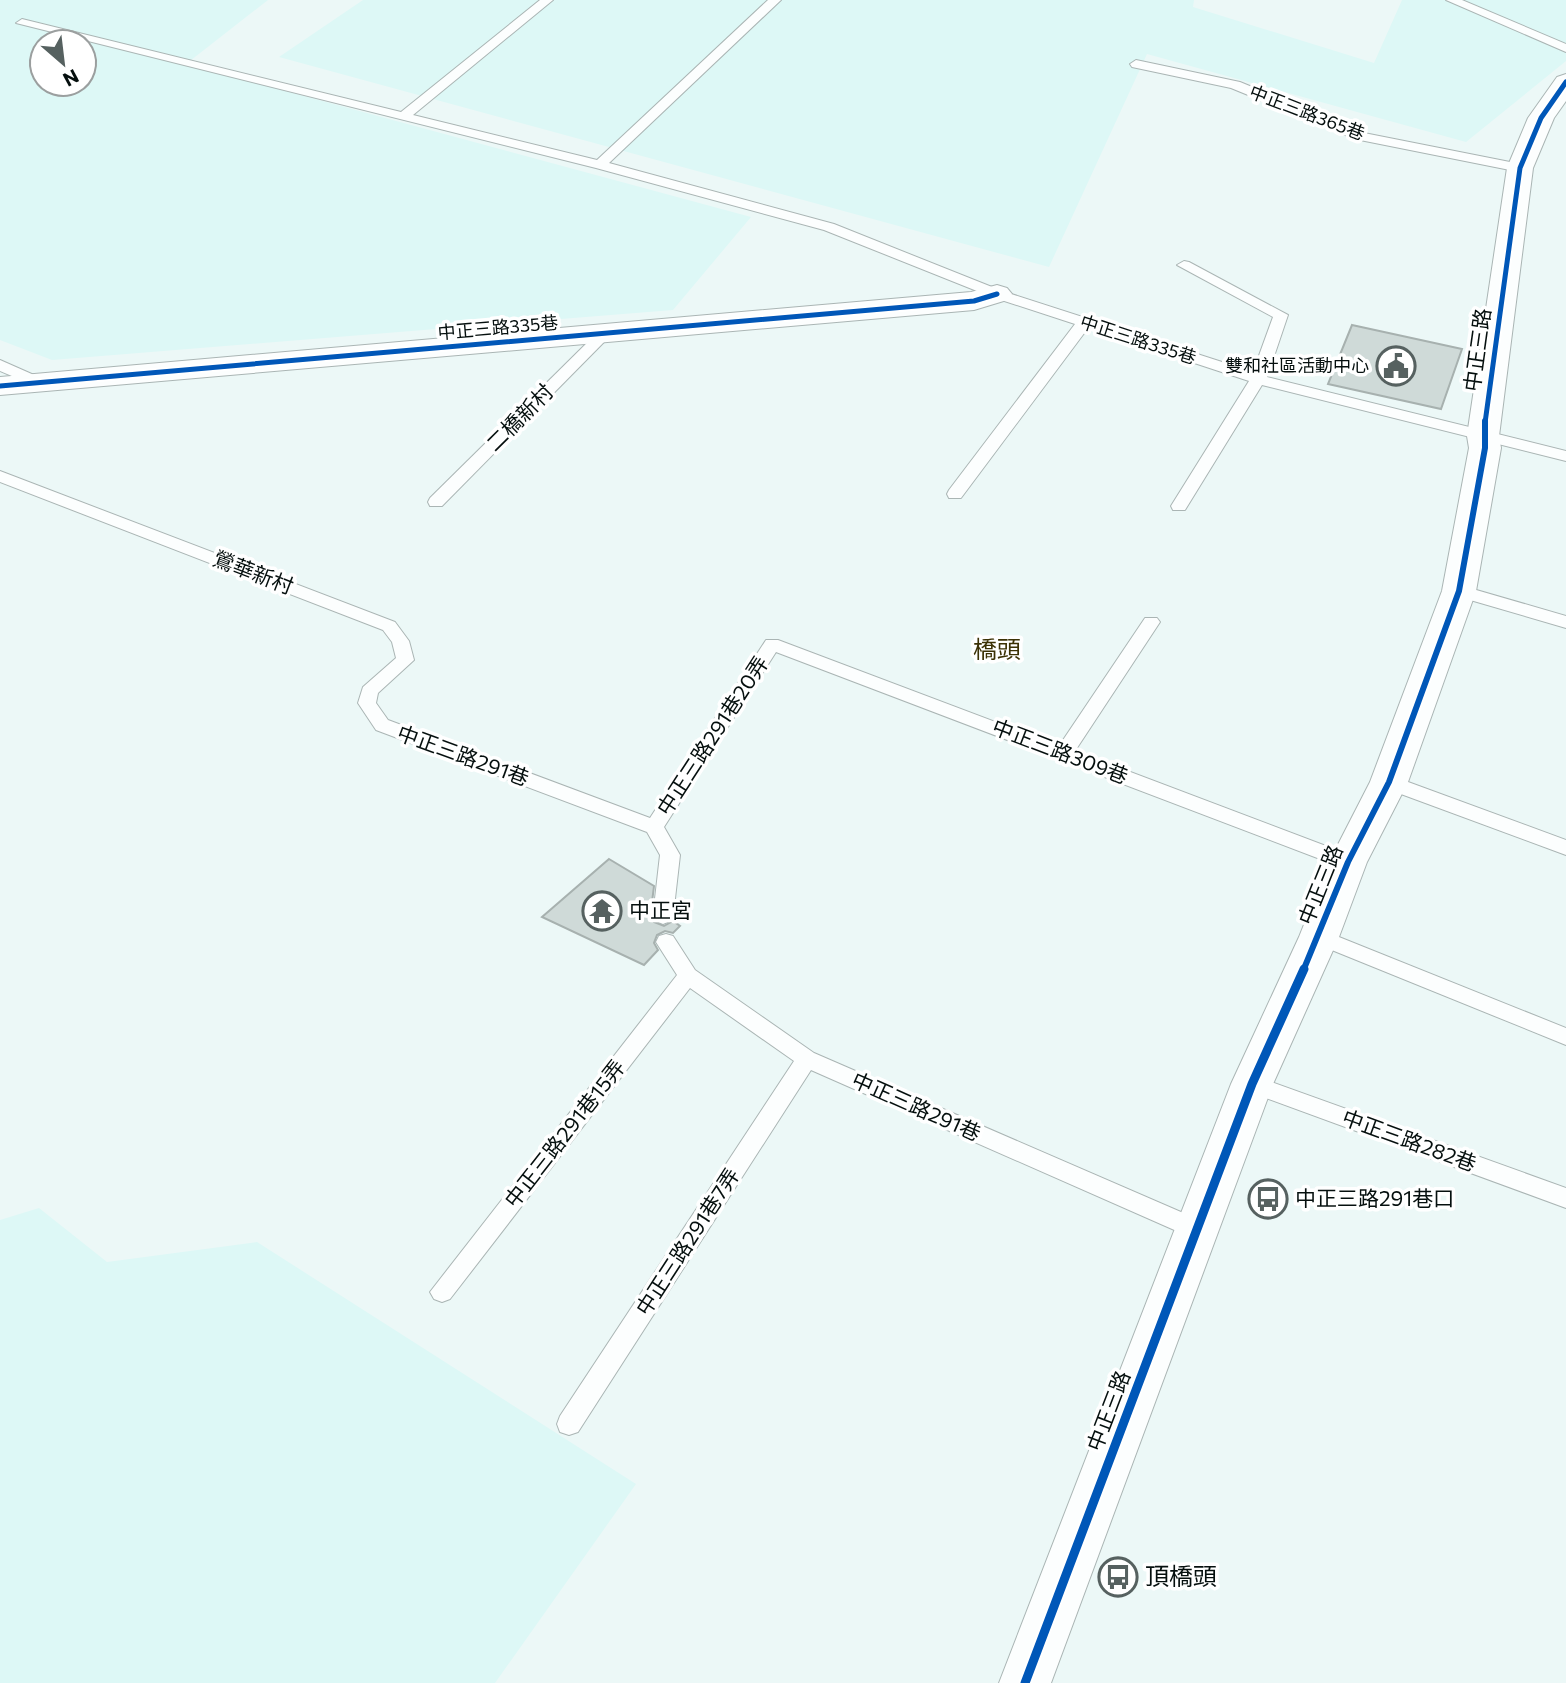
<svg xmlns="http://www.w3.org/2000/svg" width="1566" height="1683" font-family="Commissioner,'Noto Sans TC',sans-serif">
<rect width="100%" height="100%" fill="#ecf8f7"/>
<g fill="#ddf8f6" fill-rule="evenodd">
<path d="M 0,0 L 268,0 L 186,64 L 751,217 L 673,310 L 52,360 L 0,340 ZM 42,42 L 84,42 L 84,84 L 42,84 Z"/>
<path d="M 363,0 L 1194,0 L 1193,7 L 1374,63 L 1402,0 L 1566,0 L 1566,61 L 1466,142 L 1147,54 L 1049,267 L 279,57 Z"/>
<path d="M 39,1208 L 107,1262 L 257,1242 L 636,1484 L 495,1683 L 0,1683 L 0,1220 Z"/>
</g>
<g fill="#cfdad8" stroke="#a7b1af" stroke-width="2">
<path d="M 1352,325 L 1462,349 L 1441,409 L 1328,384 Z"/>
<path d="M 609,859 L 654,886 L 652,902 L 647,907 L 651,909 L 654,922 L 664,926 L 673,921 L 680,926 L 673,933 L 665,931 L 657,935 L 654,943 L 658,950 L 644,965 L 542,917 Z"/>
</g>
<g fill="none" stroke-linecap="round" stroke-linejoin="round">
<g stroke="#aab5b4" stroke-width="2">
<g id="service">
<path d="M 540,0 L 553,0 L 413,115 L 597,160 L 768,0 L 781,0 L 609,163 L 834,224 L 1002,291 L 1253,372 L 1273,317 L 1177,265 L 1184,261 L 1189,262 L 1288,315 L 1267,377 L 1566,451 L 1566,461 L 1262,385 L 1185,510 L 1173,510 L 1171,506 L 1249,381 L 1088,328 L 961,498 L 949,498 L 947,494 L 949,490 L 1075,324 L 992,297 L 824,230 L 596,168 L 16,23 L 22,19 L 401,112 Z"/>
<path d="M 1446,0 L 1462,0 L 1566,44 L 1566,52 Z"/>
<path d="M 1136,60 L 1240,82 L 1364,133 L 1520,164 L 1527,168 L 1520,172 L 1355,139 L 1231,88 L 1132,67 L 1130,64 Z"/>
<path d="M 604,330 L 609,331 L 611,334 L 609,337 L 442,506 L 430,506 L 428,502 L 430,498 L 599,331 Z"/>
<path d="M 0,360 L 43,379 L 46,382 L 38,387 L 33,385 L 0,371 Z"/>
<path d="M 0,471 L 395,622 L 409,641 L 414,660 L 378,693 L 376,703 L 388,720 L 650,818 L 766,640 L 778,640 L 1059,746 L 1145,618 L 1157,618 L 1160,622 L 1075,751 L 1355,857 L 1358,862 L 1355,867 L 1348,869 L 1341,867 L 776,652 L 664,827 L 680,855 L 673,916 L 670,921 L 663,924 L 656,921 L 653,916 L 660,855 L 647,832 L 376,730 L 358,703 L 363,687 L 396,658 L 392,642 L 383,630 L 0,482 Z"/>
<path d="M 1459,585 L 1566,616 L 1566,628 L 1453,595 L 1450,591 Z"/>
<path d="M 1389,775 L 1566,840 L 1566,855 L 1382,787 L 1380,782 L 1382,777 Z"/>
<path d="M 1319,929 L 1566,1028 L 1566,1045 L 1312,942 L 1309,937 L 1312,932 Z"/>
<path d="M 666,934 L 673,936 L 695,970 L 814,1053 L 1204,1222 L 1207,1229 L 1204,1236 L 1196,1239 L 1188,1236 L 811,1070 L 578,1432 L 569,1435 L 560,1432 L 557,1424 L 560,1416 L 794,1061 L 690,988 L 450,1299 L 442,1302 L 434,1299 L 430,1292 L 677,975 L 656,942 L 659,936 Z"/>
<path d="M 1252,1075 L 1566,1188 L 1566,1208 L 1244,1090 L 1241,1084 L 1244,1078 Z"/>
</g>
</g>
<g stroke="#aab5b4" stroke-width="2">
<path id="minor" d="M 997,285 L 1007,288 L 1012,294 L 1007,300 L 974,310 L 0,395 L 0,377 L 971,292 Z"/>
</g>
<g stroke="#aab5b4" stroke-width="2">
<path id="tertiary" d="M 1566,74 L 1566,101 L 1554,118 L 1533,168 L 1499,436 L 1501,448 L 1476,591 L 1408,782 L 1367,862 L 1339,937 L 1273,1084 L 1051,1683 L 999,1683 L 1231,1084 L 1299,937 L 1329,862 L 1370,782 L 1442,591 L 1469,448 L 1467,436 L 1507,168 L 1528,118 L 1557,77 Z"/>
</g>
<use href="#service" fill="#fcfefe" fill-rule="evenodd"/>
<use href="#minor" fill="#fcfefe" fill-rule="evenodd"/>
<use href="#tertiary" fill="#fcfefe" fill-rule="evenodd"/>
<g stroke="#fff" stroke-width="9">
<g id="cycleway-far2">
<path d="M 0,386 L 974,301 L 997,294"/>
<path d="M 1485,423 L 1520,168 L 1541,118 L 1566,82"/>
</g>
</g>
<g stroke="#fff" stroke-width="10">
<path id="cycleway-far1" d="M 1303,971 L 1348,862 L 1389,782 L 1459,591 L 1485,448 L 1485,421"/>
</g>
<g stroke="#fff" stroke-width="13">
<path id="cycleway" d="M 1025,1683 L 1252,1084 L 1304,969"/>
</g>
<use href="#cycleway-far2" stroke="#0057b8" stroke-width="5"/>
<use href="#cycleway-far1" stroke="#0057b8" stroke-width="6"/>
<use href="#cycleway" stroke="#0057b8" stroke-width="9"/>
</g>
<defs>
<g id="civic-ring" transform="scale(2.0125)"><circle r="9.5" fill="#fff" stroke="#566160" stroke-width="1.5"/><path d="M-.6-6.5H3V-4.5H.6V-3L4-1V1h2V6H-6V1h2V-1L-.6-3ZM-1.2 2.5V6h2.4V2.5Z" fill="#566160"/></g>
<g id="temple-ring" transform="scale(2.0125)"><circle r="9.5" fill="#fff" stroke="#566160" stroke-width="1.5"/><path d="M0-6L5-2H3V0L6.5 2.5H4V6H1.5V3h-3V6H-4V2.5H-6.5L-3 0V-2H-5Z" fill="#566160"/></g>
<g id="bus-ring" transform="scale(2.0125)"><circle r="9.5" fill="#fff" stroke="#566160" stroke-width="1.5"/><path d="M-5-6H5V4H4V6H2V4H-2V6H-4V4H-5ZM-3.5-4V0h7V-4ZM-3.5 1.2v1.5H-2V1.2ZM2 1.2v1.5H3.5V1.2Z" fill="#566160"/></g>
</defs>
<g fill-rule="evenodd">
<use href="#civic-ring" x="1396" y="366"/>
<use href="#temple-ring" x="602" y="911"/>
<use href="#bus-ring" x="1268" y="1199"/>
<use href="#bus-ring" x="1118" y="1577"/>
</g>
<g text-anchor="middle" stroke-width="7" stroke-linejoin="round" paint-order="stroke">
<g font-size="18" fill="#050f0e" stroke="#fff">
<text transform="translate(1307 113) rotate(21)" y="6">中正三路365巷</text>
<text transform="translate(498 328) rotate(-5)" y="6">中正三路335巷</text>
<text transform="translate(1138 340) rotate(18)" y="6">中正三路335巷</text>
</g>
<g font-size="18" fill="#050f0e" stroke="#fff" text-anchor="end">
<text x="1369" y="372">雙和社區活動中心</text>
</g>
<g font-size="21" fill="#050f0e" stroke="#fff">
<text transform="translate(1478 350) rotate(-82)" y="7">中正三路</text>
<text transform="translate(520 418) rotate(-45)" y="7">二橋新村</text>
<text transform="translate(253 573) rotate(21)" y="7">鶯華新村</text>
<text transform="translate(713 736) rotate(-57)" y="7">中正三路291巷20弄</text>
<text transform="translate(1060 752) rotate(21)" y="7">中正三路309巷</text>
<text transform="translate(463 756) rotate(20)" y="7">中正三路291巷</text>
<text transform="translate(1321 885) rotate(-68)" y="7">中正三路</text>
<text transform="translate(916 1107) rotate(24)" y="7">中正三路291巷</text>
<text transform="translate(565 1134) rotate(-52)" y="7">中正三路291巷15弄</text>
<text transform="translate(1409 1141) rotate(20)" y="7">中正三路282巷</text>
<text transform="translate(688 1242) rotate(-57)" y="7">中正三路291巷7弄</text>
<text transform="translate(1109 1411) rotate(-69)" y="7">中正三路</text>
</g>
<g font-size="21" fill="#050f0e" stroke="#fff" text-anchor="start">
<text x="629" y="918">中正宮</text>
<text x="1295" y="1206">中正三路291巷口</text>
</g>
<g font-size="24" fill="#3b3105" stroke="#fff">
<text x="997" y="658">橋頭</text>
</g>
<g font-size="24" fill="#050f0e" stroke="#fff" text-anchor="start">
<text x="1145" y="1585">頂橋頭</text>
</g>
</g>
<g transform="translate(63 63) rotate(152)"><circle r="33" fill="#ffffff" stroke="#9b9f9f" stroke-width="2"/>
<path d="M0-5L12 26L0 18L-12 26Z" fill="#566160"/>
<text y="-10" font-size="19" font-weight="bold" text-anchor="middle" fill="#050f0e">N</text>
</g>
</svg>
